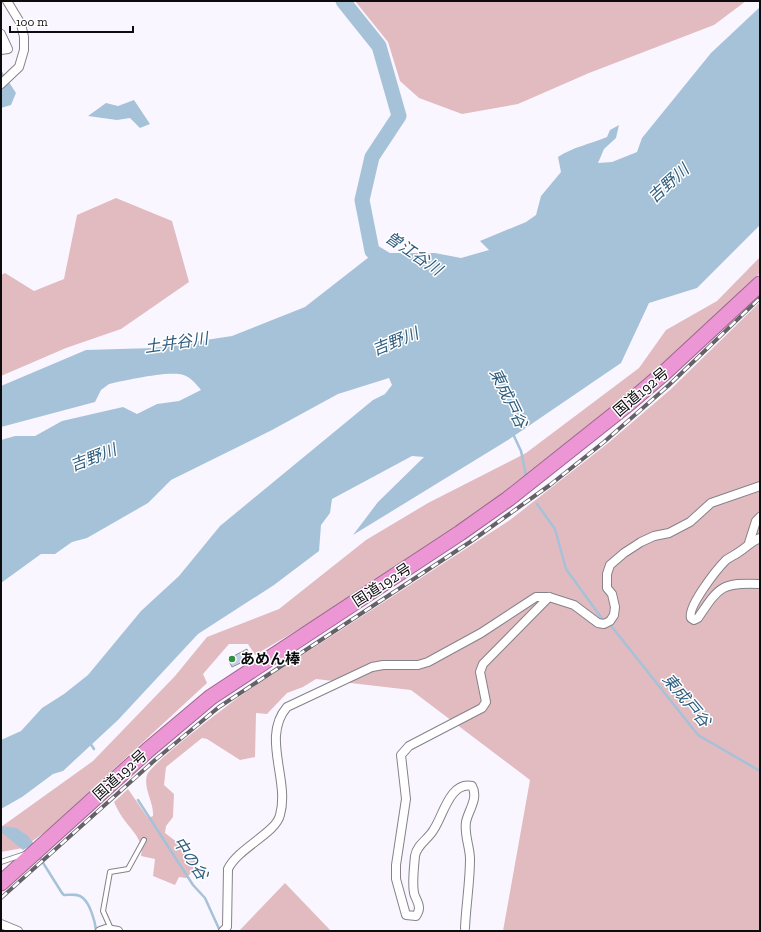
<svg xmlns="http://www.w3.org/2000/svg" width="761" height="932" font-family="'Zilla Slab','Noto Sans JP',serif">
<rect width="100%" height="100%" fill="#faf6ff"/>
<g fill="#e1bbc0">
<path d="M 355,1 L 746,1 L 714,25 L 589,73 L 518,104 L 462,114 L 419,98 L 400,81 L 388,42 Z"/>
<path d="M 116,198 L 172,221 L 189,282 L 121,329 L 66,348 L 1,376 L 1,275 L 5,273 L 34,291 L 64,279 L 77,215 Z"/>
<path d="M 760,257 L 760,273 L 690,341 L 613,406 L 474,515 L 316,619 L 255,655 L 248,644 L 229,644 L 203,674 L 207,683 L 49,829 L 23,848 L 1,852 L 1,827 L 93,761 L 175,676 L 207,637 L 279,609 L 366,540 L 428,503 L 526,453 L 639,368 L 666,330 L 717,301 Z"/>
<path d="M 760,302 L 760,931 L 503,931 L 530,780 L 411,690 L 316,679 L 303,687 L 287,693 L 267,714 L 256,713 L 255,757 L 240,760 L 207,739 L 202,738 L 166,767 L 164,785 L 174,794 L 173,817 L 166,826 L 165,833 L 182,846 L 189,857 L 198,862 L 193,871 L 186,878 L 179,877 L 175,885 L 153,876 L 155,859 L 141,856 C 144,841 133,832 125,821 C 120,815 117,808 114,802 L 128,789 L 148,818 L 153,816 C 154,802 143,789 147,775 C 150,764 233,701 247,691 L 510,520 L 607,444 L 671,389 Z"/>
<path d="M 285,883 L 331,931 L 239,931 Z"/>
</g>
<g fill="#a6c2d8">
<path d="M 760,7 L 760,225 L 697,288 L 649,303 L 621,363 L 508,440 L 353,535 L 378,502 L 424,457 L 412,456 L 332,499 L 330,513 L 321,525 L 319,551 L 274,585 L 198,634 L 118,720 L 63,771 L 53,774 L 22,797 L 1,809 L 1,740 L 21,731 L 42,708 L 64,694 L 88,675 L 141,611 L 179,576 L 220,526 L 373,400 L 385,394 L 392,385 L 389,378 L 338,394 L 272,430 L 171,480 L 148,503 L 87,538 L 72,542 L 55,554 L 41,554 L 1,583 L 1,440 L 15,436 L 35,436 L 62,421 L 123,407 L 137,414 L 157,404 L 179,401 L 201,390 C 197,385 192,379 186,376 C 173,369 124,381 109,384 L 101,390 L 95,402 L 1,427 L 1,386 L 86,350 L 153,348 L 232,336 L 305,307 L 369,257 L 400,272 L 404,265 L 389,253 L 435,253 L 461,258 L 489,250 L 480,241 L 526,222 L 536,215 L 541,196 L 561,172 L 558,157 C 573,147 590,144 607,137 L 610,130 L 619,125 L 616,138 L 604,149 L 598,163 L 612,162 L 637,152 L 642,138 L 711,53 Z"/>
<path d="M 1,70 L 16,93 L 11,105 L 1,108 Z"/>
<path d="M 134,100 L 150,124 L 140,128 L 130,118 L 117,120 L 88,116 L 106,103 L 118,106 Z"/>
<path d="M 1,826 L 16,828 L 28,836 L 34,844 L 23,850 L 1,832 Z"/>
</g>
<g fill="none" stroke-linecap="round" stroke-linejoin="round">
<g stroke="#a6c2d8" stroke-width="2.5">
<path d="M 513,434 L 521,451 L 526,475"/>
<path d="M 537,504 L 555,529 L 566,569 L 603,620"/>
<path d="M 612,627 L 698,735 L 760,771"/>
<path d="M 90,743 L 94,749"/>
<path d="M 138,800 L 193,885 L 205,898 L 220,931"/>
<path d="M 40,858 L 62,893 L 64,895 C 70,895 78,893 83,898 C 90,904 95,921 96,930"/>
</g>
<path stroke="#a6c2d8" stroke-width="15" d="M 343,1 L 379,46 L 399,116 L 372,157 L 362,200 L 372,251 L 420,280"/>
</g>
<path fill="#c4cdeb" stroke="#8c8e95" d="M 247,649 L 251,658 L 232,667 L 228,659 Z"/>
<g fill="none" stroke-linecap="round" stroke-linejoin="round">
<g stroke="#858289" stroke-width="6">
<g id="lane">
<path d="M 1,862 L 25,854"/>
<path d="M 111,929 L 103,911 L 110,872 L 128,869 L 144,840"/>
</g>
</g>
<g stroke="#858289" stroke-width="10">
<g id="street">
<path d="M 1,34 L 8,49 L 1,50"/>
<path d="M 1,84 L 19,67 L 24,50 L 24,37 L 21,24 L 7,1"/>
<path d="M 760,538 C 750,542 747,547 739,552 C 735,555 730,557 726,560 C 717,569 687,607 691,618 L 694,620 L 698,618 C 719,587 721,582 760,584"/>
<path d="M 749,543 L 756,521 L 760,517"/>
<path d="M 1,924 L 18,931"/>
<path d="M 465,928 C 466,905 470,882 470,859 C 470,847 464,835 466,822 C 468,811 479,798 472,786 C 450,781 443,816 434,829 C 429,839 417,844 415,856 C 414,867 412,883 414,893 C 415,898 419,902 419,908 C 419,911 418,913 416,916 L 406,915 L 396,879 L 396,865 L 406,799 L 401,755 L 409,746 L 482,708 L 486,702 L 480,672 L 483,664 L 549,597"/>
<path d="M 100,931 L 106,929 L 118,931"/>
<path d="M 223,931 L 227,927 L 228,869 C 238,848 276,833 280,815 C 290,780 261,737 287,707 L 372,667 L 383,665 L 418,665 L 428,662 L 481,633 L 536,597 L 549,597 L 574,605 L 598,623 L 604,624 L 610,621 L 614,615 L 615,607 L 612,594 L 607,588 L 607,574 L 610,565 L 624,553 L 641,542 L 654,536 L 669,533 L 690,522 L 711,503 L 760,486"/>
</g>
</g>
<g stroke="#9e658f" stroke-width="17">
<path id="highway" d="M 1,883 L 148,750 L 211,697 L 460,533 L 508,499 L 629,403 L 664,373 L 760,284"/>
</g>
<use href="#lane" stroke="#fff" stroke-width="4"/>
<use href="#street" stroke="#fff" stroke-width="8"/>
<use href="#highway" stroke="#ec96d5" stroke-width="15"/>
<g stroke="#646267" stroke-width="4">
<path id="rail" d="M 1,898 L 155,760 L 219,707 L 470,542 L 550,485 L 604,442 L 669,385 L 760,298"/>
</g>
<use href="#rail" stroke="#fff" stroke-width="2.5" stroke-dasharray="8" stroke-linecap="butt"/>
</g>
<circle fill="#329043" stroke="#fff" stroke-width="1.5" cx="232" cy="659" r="4"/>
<g text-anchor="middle" stroke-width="3" stroke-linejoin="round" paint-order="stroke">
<g font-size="15" fill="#0c0b0e" stroke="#fff">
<text transform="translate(641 392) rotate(-40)" y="5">国道192号</text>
<text transform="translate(382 585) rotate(-33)" y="5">国道192号</text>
<text transform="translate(120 775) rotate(-42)" y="5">国道192号</text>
</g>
<g font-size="15" font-weight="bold" fill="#0c0b0e" stroke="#fff" text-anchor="start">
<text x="240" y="664">あめん棒</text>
</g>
<g font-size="16" font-style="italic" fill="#2e5c7d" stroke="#fff">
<text transform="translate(668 183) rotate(-42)" y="6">吉野川</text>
<text transform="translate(414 253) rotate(34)" y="6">曽江谷川</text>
<text transform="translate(395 341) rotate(-22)" y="6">吉野川</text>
<text transform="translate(176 342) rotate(-8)" y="6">土井谷川</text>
<text transform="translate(509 398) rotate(64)" y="6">東成戸谷</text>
<text transform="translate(93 457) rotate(-21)" y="6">吉野川</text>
<text transform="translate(687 700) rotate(50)" y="6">東成戸谷</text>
<text transform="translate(191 858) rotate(56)" y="6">中の谷</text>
</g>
</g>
<rect width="761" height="932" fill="none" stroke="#0c0b0e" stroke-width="4"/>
<path d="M10 26v6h123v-6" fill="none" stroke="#0c0b0e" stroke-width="2"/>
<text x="16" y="26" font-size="12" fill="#0c0b0e" stroke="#ffffff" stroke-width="3" paint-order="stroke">100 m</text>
</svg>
